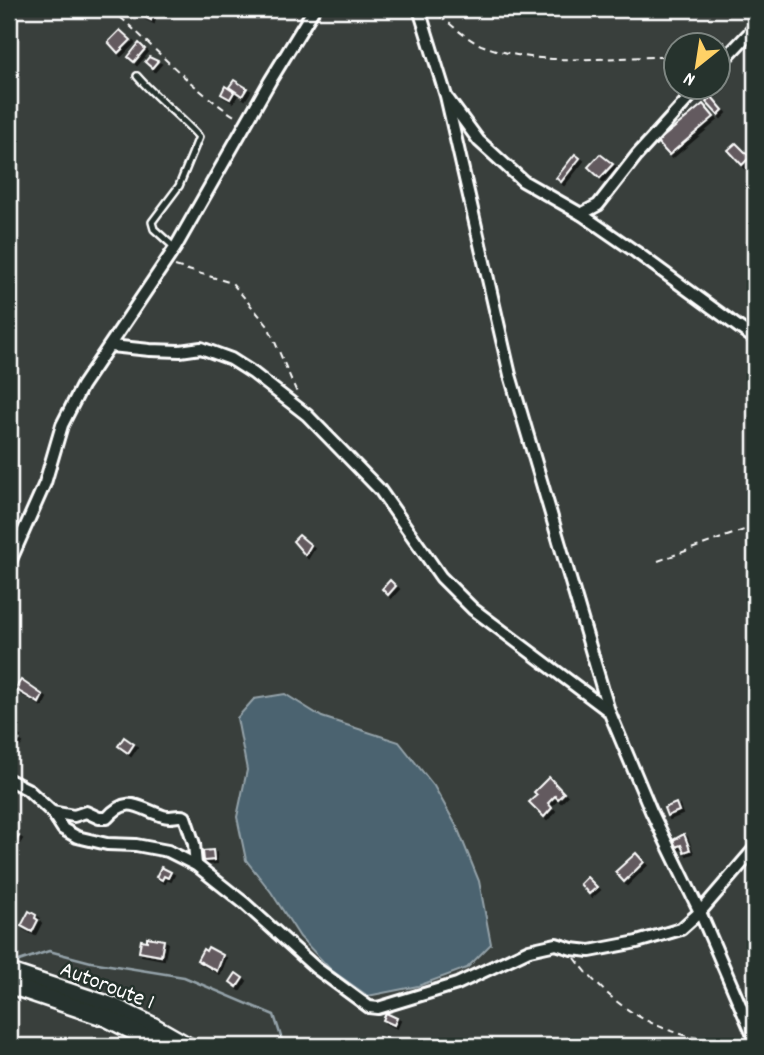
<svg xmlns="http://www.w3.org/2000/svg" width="764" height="1055" font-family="Dekko,sans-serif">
<defs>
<filter id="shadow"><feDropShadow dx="3" dy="3" stdDeviation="0" flood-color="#0009"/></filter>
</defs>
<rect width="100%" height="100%" fill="#393f3c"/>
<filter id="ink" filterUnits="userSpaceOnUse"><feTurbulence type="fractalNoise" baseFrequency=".0143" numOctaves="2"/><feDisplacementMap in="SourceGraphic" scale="14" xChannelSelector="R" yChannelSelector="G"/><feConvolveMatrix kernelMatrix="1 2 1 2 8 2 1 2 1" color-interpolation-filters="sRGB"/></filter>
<g filter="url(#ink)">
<path fill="#4c6470" stroke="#94a2a9" stroke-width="2" d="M 285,694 L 322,717 L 399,742 L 434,786 L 457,827 L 479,881 L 491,944 L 467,968 L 418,986 L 368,996 L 331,970 L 300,937 L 271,892 L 246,860 L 237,817 L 247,770 L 237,718 L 254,699 Z"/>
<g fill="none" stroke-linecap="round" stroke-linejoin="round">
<path stroke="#94a2a9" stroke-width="2.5" d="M 9,959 L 16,962 L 49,951 L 91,962 L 184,977 L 274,1015 L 284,1046"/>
</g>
<g fill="#645a5f" stroke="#fff" stroke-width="2" filter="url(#shadow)">
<path d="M 145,9 L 153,11 L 151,20 L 141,15 Z"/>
<path d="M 120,30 L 131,40 L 118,53 L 108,42 Z"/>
<path d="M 139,43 L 145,49 L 134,62 L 128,57 Z"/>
<path d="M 149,57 L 158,61 L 152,68 L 145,62 Z"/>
<path d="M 234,80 L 247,88 L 242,96 L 229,87 Z"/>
<path d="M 225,86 L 234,92 L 230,99 L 221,94 Z"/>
<path d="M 712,97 L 723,110 L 718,115 L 706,102 Z"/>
<path d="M 703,104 L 714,117 L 669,155 L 657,142 Z"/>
<path d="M 736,143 L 750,157 L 742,165 L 728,150 Z"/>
<path d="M 575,154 L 580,158 L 561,182 L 556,178 Z"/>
<path d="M 600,154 L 613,164 L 600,178 L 588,167 Z"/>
<path d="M 299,535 L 311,545 L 305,555 L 293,541 Z"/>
<path d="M 390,580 L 396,586 L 388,595 L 382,589 Z"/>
<path d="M 21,680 L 43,695 L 39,703 L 15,689 Z"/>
<path d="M 9,728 L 17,734 L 15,737 L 19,740 L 16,744 L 12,741 L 9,742 Z"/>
<path d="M 124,737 L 134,744 L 128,753 L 118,746 Z"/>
<path d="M 549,777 L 564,793 L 558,799 L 555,796 L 548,803 L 552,808 L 544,817 L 529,802 L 537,795 L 534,792 Z"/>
<path d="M 676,803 L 679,811 L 667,816 L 664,808 Z"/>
<path d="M 9,829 L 19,836 L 9,852 Z"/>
<path d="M 684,834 L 690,850 L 684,852 L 681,845 L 675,847 L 673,840 Z"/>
<path d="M 213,850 L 214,860 L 204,861 L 203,851 Z"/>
<path d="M 636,853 L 644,862 L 624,882 L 615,872 Z"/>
<path d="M 161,867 L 171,872 L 168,878 L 164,876 L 162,880 L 156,877 Z"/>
<path d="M 587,877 L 597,887 L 589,894 L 580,884 Z"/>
<path d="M 29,911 L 36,915 L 35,918 L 38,920 L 32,932 L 21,926 Z"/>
<path d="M 147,937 L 164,940 L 161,956 L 139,952 L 141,940 L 147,941 Z"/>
<path d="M 208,947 L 223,955 L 217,971 L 197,960 L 203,949 L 206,951 Z"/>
<path d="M 236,973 L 243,978 L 237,987 L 230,982 Z"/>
<path d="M 386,1013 L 397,1018 L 394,1025 L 383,1020 Z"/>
<path d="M 379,1037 L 395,1041 L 394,1046 L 377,1046 Z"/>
</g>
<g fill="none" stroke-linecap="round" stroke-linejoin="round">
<g stroke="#fff" stroke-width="10">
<path id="service" d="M 137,76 C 156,98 179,115 199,137 L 179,186 L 152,222 L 154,229 L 175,248"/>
</g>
<g stroke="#fff" stroke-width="16">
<g id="minor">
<path d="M 419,9 L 446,96 L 510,375 L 609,711 L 651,811 L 700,912 L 755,1040"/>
<path d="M 718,66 L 755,27"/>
<path d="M 448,99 L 479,141 L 523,181 L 581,214 L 636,252 L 755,339"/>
<path d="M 581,214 L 598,205 L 637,155 L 698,88"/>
<path d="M 111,346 L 150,350 L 180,351 L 201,348 L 231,359 L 253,373 L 307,415 L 380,490 L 441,577 L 473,609 L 609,711"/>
<path d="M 9,564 L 45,483 L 62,425 L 82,386 L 175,248 L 270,81 L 314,9"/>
<path d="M 9,780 L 27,789 L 52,812 L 63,829 L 77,837 L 107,844 L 136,845 L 168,851 L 196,865 L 244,903 L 316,968 L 369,1007 L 378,1008 L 457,984 L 529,950 L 556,944 L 572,949 L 590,951 L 637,942 L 681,929 L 700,912 L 755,848"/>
<path d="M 52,812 L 74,816 L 86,812 L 99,818 L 107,818 C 128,794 138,808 163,816 C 172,819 177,814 185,817 L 194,844 L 196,865"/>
</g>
</g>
<g stroke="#fff" stroke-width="21">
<g id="secondary">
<path d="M 9,972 L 112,1006 L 153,1026 L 188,1046"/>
<path d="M 9,985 L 107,1018 L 163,1046"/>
</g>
</g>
<g stroke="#fff" stroke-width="2" stroke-dasharray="7 5" stroke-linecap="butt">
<path d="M 111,9 C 153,45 189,87 236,117"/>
<path d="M 430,9 C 448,20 464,39 484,46 C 543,68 608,56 669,57 L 676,55"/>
<path d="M 710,46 L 725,42"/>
<path d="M 175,266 L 232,283 L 268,326 L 298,395"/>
<path d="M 658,561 L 755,526"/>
<path d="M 575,958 C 622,1020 672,1039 747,1045"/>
</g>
<use href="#service" stroke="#26332d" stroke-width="5"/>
<use href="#minor" stroke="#26332d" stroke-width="10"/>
<use href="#secondary" stroke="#26332d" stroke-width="16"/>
</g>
</g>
<g text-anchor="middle" stroke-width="5" stroke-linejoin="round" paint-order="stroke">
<g font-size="23" fill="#fff" stroke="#26332d">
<text transform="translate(108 984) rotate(21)" y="8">Autoroute 1</text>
</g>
</g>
<rect width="764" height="1055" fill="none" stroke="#26332d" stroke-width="35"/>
<rect x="18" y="18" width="729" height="1020" fill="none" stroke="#fff" stroke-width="2.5" filter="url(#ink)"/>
<g transform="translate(697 66) rotate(210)"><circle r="33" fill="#26332d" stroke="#7d8581" stroke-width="2"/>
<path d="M0-5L12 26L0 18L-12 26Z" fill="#ffd166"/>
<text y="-10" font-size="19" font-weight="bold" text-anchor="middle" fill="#ffffff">N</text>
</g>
</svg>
